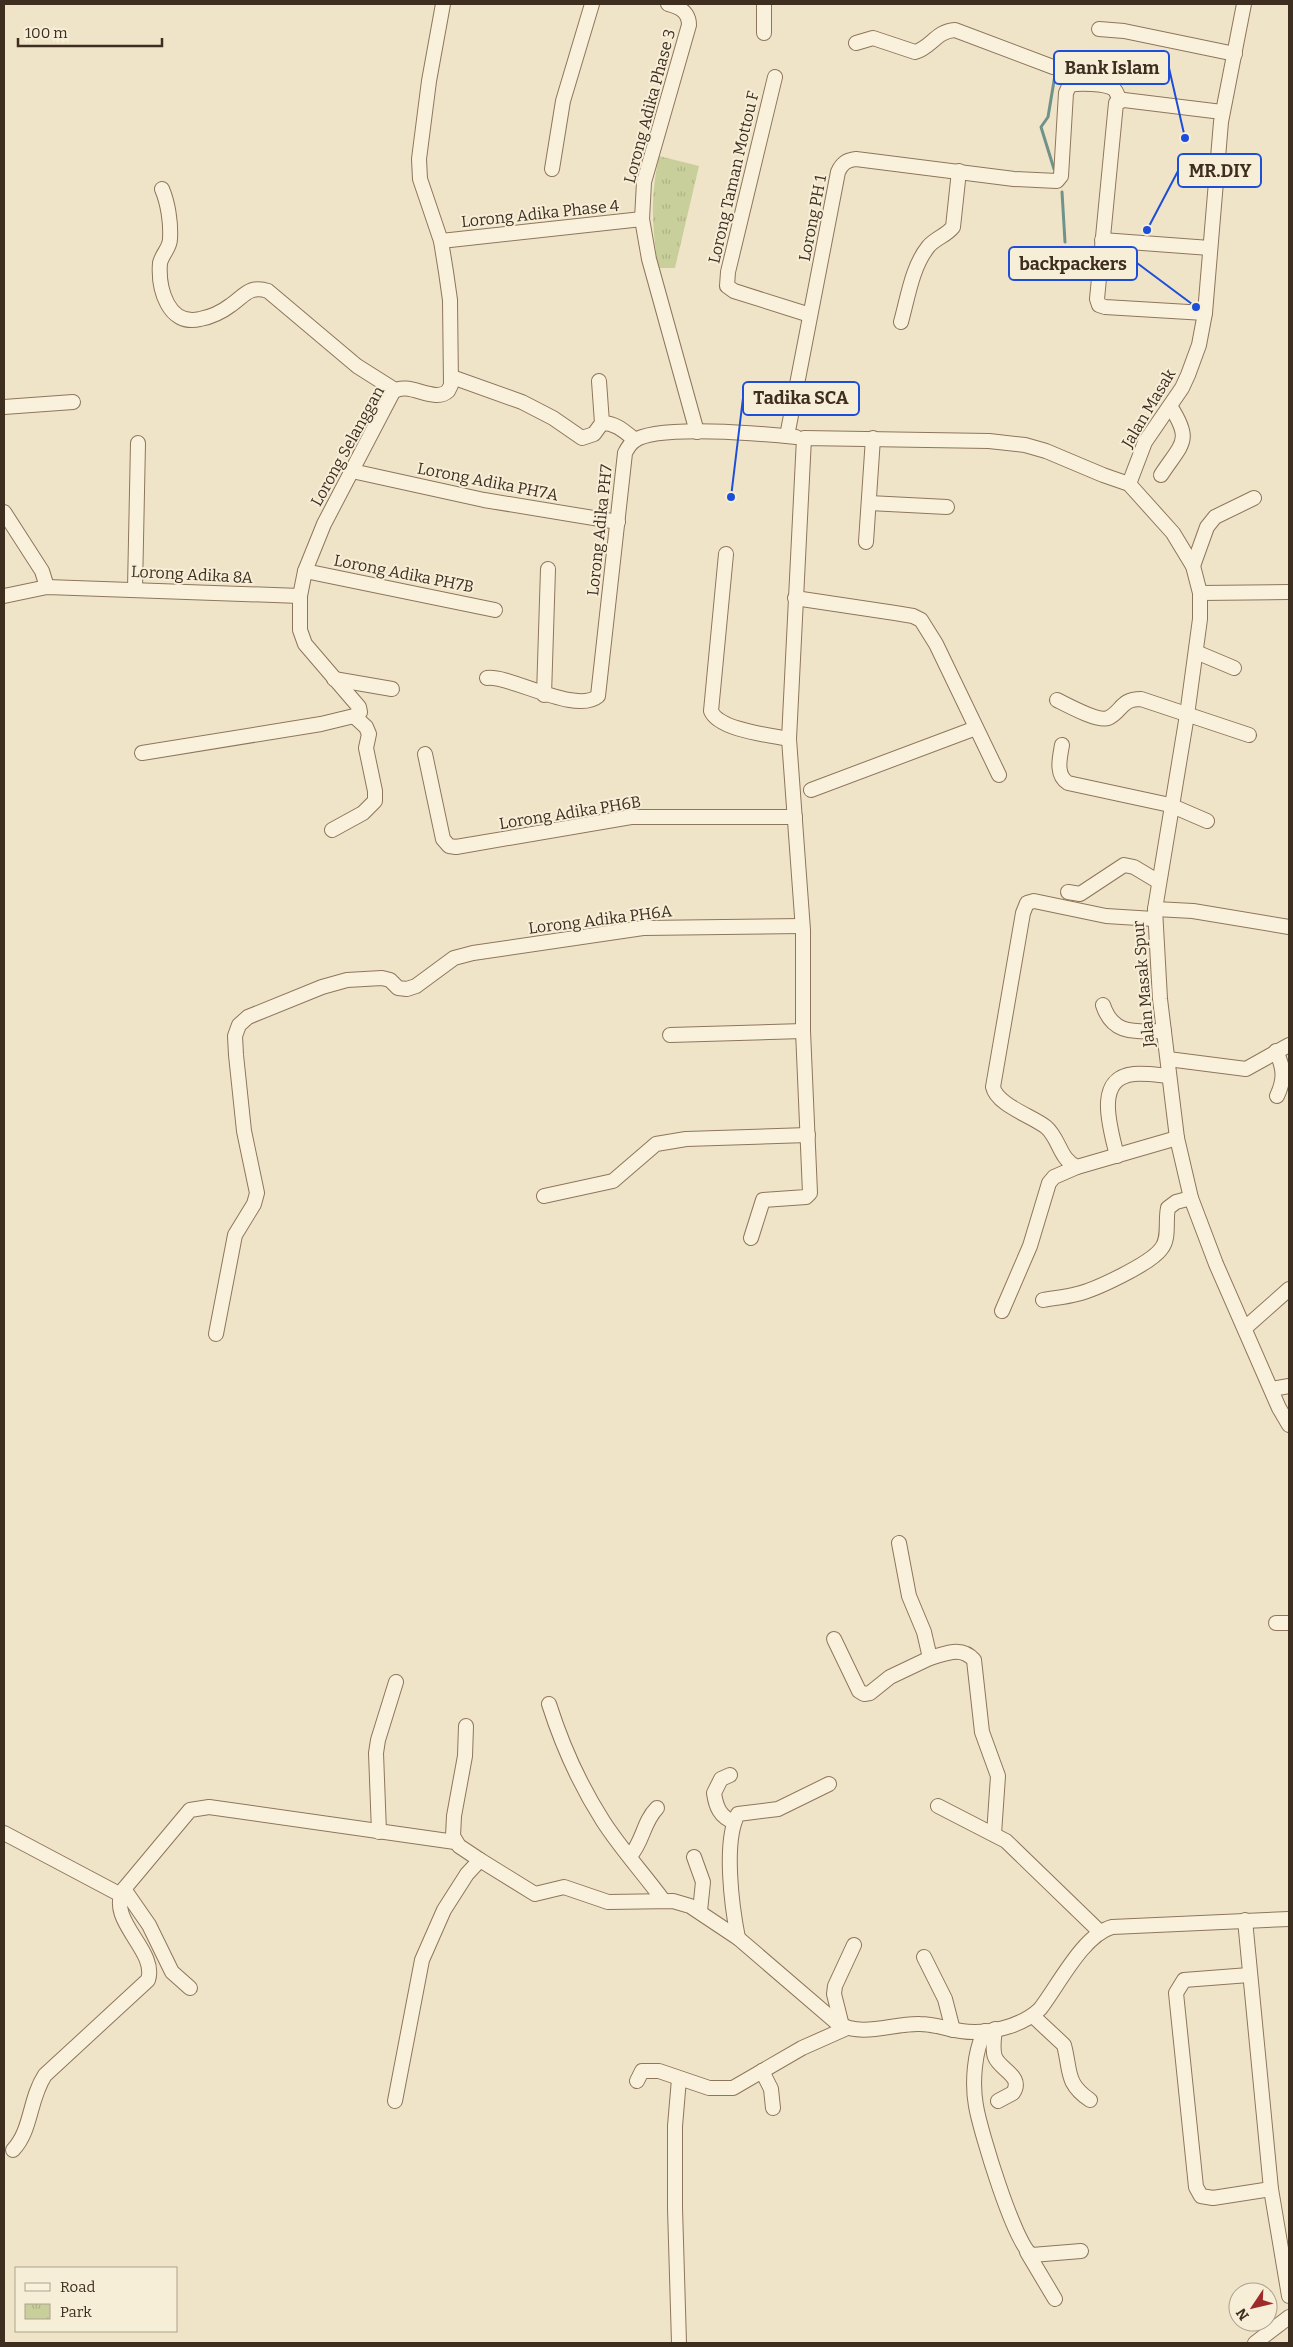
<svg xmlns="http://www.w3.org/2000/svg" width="1293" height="2347" font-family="Bitter,serif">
<defs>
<pattern id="park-tufts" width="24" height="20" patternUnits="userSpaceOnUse" patternTransform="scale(1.25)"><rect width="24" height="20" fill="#c9cf9b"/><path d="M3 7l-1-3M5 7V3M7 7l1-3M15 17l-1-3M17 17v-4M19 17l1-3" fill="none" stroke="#aeb285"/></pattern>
</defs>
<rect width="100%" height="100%" fill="#f0e4c8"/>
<path fill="url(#park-tufts)" d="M 659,156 L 699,166 L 675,268 L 658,268 C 652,225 650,199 659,156 Z"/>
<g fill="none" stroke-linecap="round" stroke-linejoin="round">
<g stroke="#6f938a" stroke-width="3">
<path d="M 1054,169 L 1041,127 L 1048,117 L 1055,75"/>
<path d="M 1062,192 L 1065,242"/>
</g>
<g stroke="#8d765c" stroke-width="16">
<g id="minor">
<path d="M 668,4 C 680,7 689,12 689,25 L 644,182 L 642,219 L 649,259 L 697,432"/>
<path d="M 1099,29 L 1124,31 L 1235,54"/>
<path d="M 764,33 L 764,4"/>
<path d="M 856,43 L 873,38 L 915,52 C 931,48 936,31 955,30 L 1053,67 L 1069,69 L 1069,86"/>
<path d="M 775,77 L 728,272 L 727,286 L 734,291 L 810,315"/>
<path d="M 552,169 L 563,101 L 592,4"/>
<path d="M 162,189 C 168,203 171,223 170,239 C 170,248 162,254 160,263 C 158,288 168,327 200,319 C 211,317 223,311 231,305 C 245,295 250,285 268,291 L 357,366 L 395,390"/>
<path d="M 1102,240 L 1210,248"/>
<path d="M 441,241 L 642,219"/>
<path d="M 1205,313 L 1105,307 L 1099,305 L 1097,299 L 1116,103 L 1124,100 L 1222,112"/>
<path d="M 901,322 C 908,297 912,267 928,247 C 935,238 946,236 953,227 L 959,171"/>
<path d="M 452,377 L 522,402 L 553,418 L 582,438 L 594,434 L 602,423 L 599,381"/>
<path d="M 4,407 L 73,402"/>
<path d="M 602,423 C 616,423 624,431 635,440"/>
<path d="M 787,436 L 838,172 C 842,163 847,160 856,159 L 1014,179 L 1057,181 L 1061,176 L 1066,93 L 1069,86 C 1077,82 1107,84 1114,89 C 1117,92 1118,97 1120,100"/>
<path d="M 352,471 L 484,500 L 618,522"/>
<path d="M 1161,475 C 1182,443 1193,441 1170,406"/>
<path d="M 1129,484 L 1145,442 L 1182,388 L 1188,375 L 1199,345 L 1205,313 L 1221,122 L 1244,4"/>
<path d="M 869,503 L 947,507"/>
<path d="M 4,512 L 42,571 L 47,587"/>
<path d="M 866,542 L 873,438"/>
<path d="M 726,554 L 711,711 C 719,730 769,735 789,739"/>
<path d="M 1193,566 L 1207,527 L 1215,517 L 1254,498"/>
<path d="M 305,571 L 495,610"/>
<path d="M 135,589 L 138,443"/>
<path d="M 1200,593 L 1289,592"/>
<path d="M 4,596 L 47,587 L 300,596"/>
<path d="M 795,598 L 895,613 L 913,616 L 921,620 L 936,644 L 999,775"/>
<path d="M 1196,652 L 1234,668"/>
<path d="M 487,678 C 511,675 576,715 598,696 L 625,453 C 627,449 630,444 634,441 C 656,424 766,434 796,437"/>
<path d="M 334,679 L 392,689"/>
<path d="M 544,695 L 548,569"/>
<path d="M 1057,700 C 1067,705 1098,722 1108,718 C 1122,712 1120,699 1141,699 L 1249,735"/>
<path d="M 1062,745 C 1060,757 1055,775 1068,783 L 1170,805 L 1207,821"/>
<path d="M 142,753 L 321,724 L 354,716 L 360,712 L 359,707 L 305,644 L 300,630 L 300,596 L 305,571 L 324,524 L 393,392 C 408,380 434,404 448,391 L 451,385 L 450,300 L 446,272 L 441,241 L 420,179 L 419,159 L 429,81 L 443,4"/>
<path d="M 425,754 L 443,839 L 449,846 L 456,847 L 631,817 L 795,817"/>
<path d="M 811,790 L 976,728"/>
<path d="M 332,830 L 363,813 L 375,801 L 375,791 L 366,748 L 369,734 L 366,727 L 354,716"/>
<path d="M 1068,892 L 1080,894 L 1124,865 L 1134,867 L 1159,882"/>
<path d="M 1155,909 L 1193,911 L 1289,927"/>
<path d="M 1154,919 L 1106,916 L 1034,901 L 1027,903 L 1023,913 L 993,1087 C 997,1105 1032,1116 1046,1127 C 1060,1139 1059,1159 1077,1167 L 1177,1138"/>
<path d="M 1103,1005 C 1113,1036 1136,1031 1164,1031"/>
<path d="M 670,1035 L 803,1031"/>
<path d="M 1276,1051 C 1284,1068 1285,1079 1277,1096"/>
<path d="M 1168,1059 L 1246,1069 L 1289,1045"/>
<path d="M 1117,1156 C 1111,1130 1093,1078 1134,1074 C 1145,1073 1158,1075 1169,1076"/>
<path d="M 544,1196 L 613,1181 L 656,1144 L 686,1139 L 808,1135"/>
<path d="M 751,1238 L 763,1200 L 806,1197 L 810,1193 L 803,1031 L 803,930 L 789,739 L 804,438 L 989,441 L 1025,445 L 1046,451 L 1103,475 L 1129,484 L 1173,533 L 1193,566 L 1200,593 L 1200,619 L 1187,715 L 1155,909 L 1160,999 L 1177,1138 L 1191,1198 L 1216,1264 L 1279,1408 L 1289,1425"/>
<path d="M 1043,1300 C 1054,1298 1066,1297 1077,1294 C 1095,1290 1150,1264 1161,1249 C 1170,1239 1165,1221 1168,1208 L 1176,1202 L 1191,1198"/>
<path d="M 1002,1311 L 1030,1246 L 1049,1183 L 1054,1177 L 1077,1167"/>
<path d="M 1245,1328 L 1289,1289"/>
<path d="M 216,1334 L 235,1235 L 254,1204 L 257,1193 L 244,1131 L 236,1055 L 235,1036 L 239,1025 L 248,1017 L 322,987 L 347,980 L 382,978 L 390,980 L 398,988 L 407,989 L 416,986 L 454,958 L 473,953 L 643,928 L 802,926"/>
<path d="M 1272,1389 L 1289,1386"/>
<path d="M 899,1543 L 909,1596 L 924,1632 L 930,1658 C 945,1654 961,1645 974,1660 L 982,1732 L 998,1776 L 994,1834"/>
<path d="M 1276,1623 L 1289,1623"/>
<path d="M 834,1639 L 859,1691 L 864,1694 L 870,1693 L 890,1677 L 930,1658"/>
<path d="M 549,1704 C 562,1745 580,1785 603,1821 C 621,1849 644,1874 663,1900"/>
<path d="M 466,1726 L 465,1756 L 454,1816 L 453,1836 L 459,1846 L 480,1860"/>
<path d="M 730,1775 L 721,1779 L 714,1793 C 716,1807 720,1817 734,1822"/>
<path d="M 938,1806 L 1006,1841 L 1099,1931"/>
<path d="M 379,1832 L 376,1753 L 378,1740 L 396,1682"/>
<path d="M 4,1833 L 121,1895"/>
<path d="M 630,1856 C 643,1842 643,1822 657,1808"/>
<path d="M 694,1857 L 703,1882 L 700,1911"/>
<path d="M 124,1889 L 149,1925 L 172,1972 L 190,1988"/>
<path d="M 1245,1920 L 1271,2189 L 1289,2296"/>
<path d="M 738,1938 C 732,1908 723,1841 738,1814 L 778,1809 L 829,1784"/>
<path d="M 924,1957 L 945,1999 L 953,2030"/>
<path d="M 1249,1975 L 1184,1980 L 1176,1993 L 1196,2187 L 1201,2196 L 1213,2198 L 1271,2189"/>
<path d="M 1033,2016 L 1064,2045 C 1071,2071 1065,2083 1090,2100"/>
<path d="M 842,2026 L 834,1994 L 835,1986 L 854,1945"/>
<path d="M 995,2029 C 994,2038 992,2049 995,2057 C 1000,2070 1024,2076 1013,2093 L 998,2101"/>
<path d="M 985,2031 C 974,2051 972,2084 976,2106 C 980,2130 1015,2246 1032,2255 L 1081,2251"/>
<path d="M 762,2071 L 771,2089 L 773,2108"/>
<path d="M 637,2081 L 642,2071 L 659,2071 L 709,2088 L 733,2088 L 802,2048 L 847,2028"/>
<path d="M 395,2101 L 422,1960 L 444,1910 L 467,1874 L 480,1860 L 535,1894 L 564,1887 L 608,1902 L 673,1901 L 690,1906 L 738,1938 L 837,2023 C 863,2038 892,2023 920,2024 C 934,2024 947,2029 961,2031 C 986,2035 1021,2027 1040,2009 C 1058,1986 1083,1935 1112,1927 L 1289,1919"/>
<path d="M 13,2150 C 32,2130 29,2099 45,2075 L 148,1980 C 158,1950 105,1920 124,1889 L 190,1810 L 209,1807 L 455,1842"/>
<path d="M 1027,2252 L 1055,2299"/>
<path d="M 679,2343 L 675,2208 L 675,2126 L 679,2079"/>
<path d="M 1255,2343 L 1289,2317"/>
</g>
</g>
<use href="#minor" stroke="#faf1dc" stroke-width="14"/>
</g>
<g text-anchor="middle" stroke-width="4" stroke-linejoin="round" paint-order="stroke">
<g font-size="16" fill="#3d2e20" stroke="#f7eed8">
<text transform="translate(649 106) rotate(-75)" y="6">Lorong Adika Phase 3</text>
<text transform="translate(733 177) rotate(-77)" y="6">Lorong Taman Mottou F</text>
<text transform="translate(540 213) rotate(-6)" y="6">Lorong Adika Phase 4</text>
<text transform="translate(812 218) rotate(-79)" y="6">Lorong PH 1</text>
<text transform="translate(1148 408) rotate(-59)" y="6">Jalan Masak</text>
<text transform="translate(347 446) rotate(-61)" y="6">Lorong Selanggan</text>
<text transform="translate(488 481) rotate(11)" y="6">Lorong Adika PH7A</text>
<text transform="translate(599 530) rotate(-84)" y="6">Lorong Adika PH7</text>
<text transform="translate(404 573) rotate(11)" y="6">Lorong Adika PH7B</text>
<text transform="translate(192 574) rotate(3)" y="6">Lorong Adika 8A</text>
<text transform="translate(570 812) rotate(-9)" y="6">Lorong Adika PH6B</text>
<text transform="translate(600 919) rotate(-7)" y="6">Lorong Adika PH6A</text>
<text transform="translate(1143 984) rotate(-95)" y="6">Jalan Masak Spur</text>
</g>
</g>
<path fill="none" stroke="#1d4ed8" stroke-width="2" d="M1185 138L1169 68M1147 230L1178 171M1196 307L1137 263M731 497L743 398"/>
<g fill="#1d4ed8" stroke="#f7eed8" stroke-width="2">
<circle cx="1185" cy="138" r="5"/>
<circle cx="1147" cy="230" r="5"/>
<circle cx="1196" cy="307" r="5"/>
<circle cx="731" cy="497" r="5"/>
</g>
<g fill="#f7eed8" stroke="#1d4ed8" stroke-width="2">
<rect x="1054" y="51" width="115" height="33" rx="5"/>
<rect x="1178" y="154" width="83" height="33" rx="5"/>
<rect x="1009" y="247" width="128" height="33" rx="5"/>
<rect x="743" y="382" width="116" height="33" rx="5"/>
</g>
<g font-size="18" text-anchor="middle" font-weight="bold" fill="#3d2e20">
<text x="1112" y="74">Bank Islam</text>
<text x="1220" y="177">MR.DIY</text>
<text x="1073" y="270">backpackers</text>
<text x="801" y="404">Tadika SCA</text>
</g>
<rect width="1293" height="2347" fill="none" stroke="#3d2e20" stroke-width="10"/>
<rect x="15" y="2267" width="162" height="65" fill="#f7eed8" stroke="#ada18e"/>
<rect x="25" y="2283" width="25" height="8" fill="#faf1dc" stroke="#ada18e"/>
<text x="60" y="2292" font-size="15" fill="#3d2e20">Road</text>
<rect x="25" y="2304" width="25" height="15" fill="url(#park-tufts)" stroke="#ada18e"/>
<text x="60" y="2317" font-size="15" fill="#3d2e20">Park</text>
<g transform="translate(1253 2307) rotate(235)"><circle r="24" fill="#f7eed8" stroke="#ada18e"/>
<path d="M0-4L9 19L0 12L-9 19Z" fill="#9e2a2b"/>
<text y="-8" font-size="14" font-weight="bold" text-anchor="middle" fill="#3d2e20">N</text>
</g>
<path d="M18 38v8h144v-8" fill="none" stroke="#3d2e20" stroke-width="2.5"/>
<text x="25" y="38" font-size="15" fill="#3d2e20" stroke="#f7eed8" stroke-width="4" paint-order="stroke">100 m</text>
</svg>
